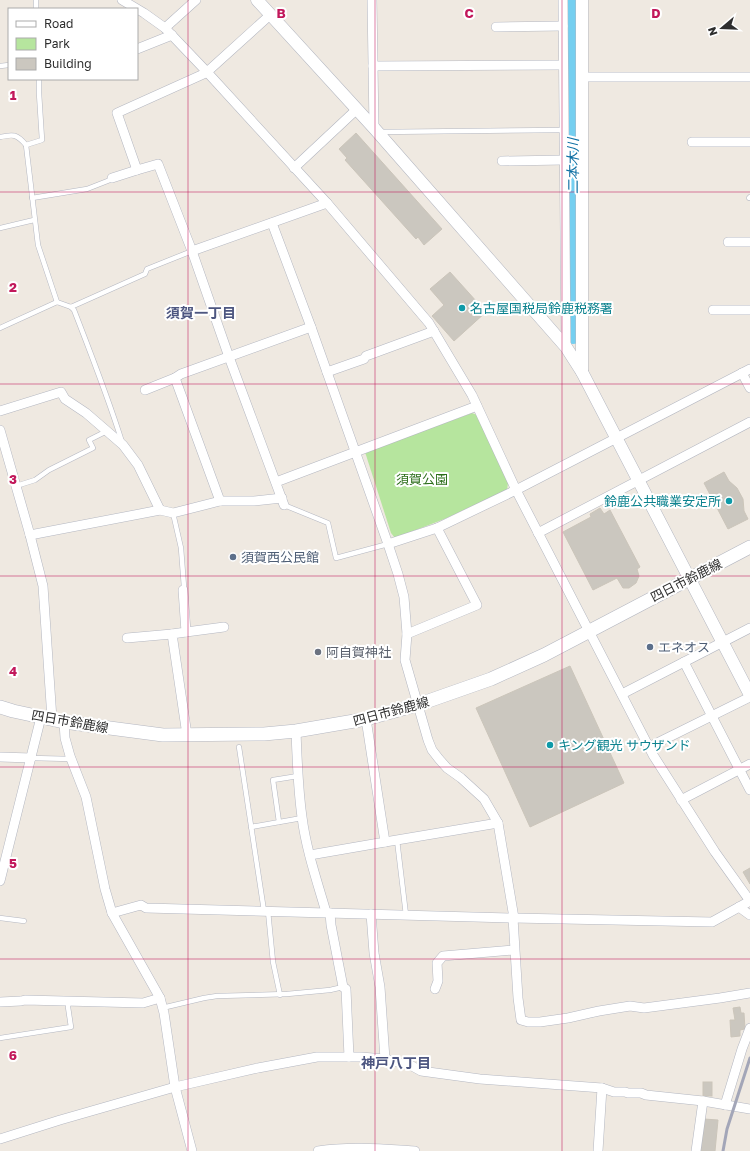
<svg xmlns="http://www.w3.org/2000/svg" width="750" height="1151" font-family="'Golos Text','Noto Sans JP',sans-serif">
<rect width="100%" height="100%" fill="#efe9e1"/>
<path fill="#b6e59e" d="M 472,413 L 477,415 L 508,483 L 507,490 L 447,518 L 395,538 L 391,533 L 365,452 Z"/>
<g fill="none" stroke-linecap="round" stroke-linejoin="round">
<path stroke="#75cff0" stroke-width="22" d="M 573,333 L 573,0"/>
</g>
<g fill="#cbc7bf" stroke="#cbc5ba">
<path d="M 356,133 L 442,229 L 424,245 L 418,237 L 416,239 L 345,160 L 347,158 L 339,149 Z"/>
<path d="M 450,272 L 486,312 L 454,341 L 432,316 L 444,305 L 430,289 Z"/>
<path d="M 724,472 L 729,481 L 737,488 L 743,499 L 744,511 L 748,519 L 728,529 L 704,483 Z"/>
<path d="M 600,508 L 604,514 L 610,510 L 640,567 L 637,569 L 639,576 L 636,583 L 629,588 L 623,588 L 617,578 L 593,590 L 563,532 L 591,517 L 590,514 Z"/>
<path d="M 570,666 L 624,783 L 530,827 L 476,708 Z"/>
<path d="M 750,868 L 750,884 L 743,872 Z"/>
<path d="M 740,1007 L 741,1013 L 744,1013 L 745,1029 L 740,1030 L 740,1036 L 731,1037 L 730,1020 L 735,1020 L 733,1008 Z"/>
<rect x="703" y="1082" width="9" height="14"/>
<path d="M 704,1119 L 718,1120 L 715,1151 L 700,1151 Z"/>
</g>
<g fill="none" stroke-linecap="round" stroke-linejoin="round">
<g stroke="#b4b7c1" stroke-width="5.5">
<g id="service">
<path d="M 36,0 L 36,9"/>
<path d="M 0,66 L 9,65"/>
<path d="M 380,132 L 564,130"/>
<path d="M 0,137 C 13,134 17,134 26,145 L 38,245 L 57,302"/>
<path d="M 26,145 L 42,140 L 39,93 L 39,79"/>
<path d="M 32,198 L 87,189 L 110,180 L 112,178"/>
<path d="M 749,198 L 750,197"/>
<path d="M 0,228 L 34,220"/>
<path d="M 71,307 L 74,310 C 91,354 108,397 122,442"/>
<path d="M 0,328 L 57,302 L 71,307 L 145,274 L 147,269 L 192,251"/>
<path d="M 16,486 L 35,480 L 49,470 L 93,448 L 89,440 L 107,431"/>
<path d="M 284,505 L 328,523 L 336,558 L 388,544"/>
<path d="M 173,513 L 181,548 L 184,587 L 183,590"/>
<path d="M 239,747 L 264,911"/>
<path d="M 31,758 L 71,759"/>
<path d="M 279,822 L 273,780 L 298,776"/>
<path d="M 251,827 L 302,818"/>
<path d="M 397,840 L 406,915"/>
<path d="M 268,911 L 273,962 L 280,995"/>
<path d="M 0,918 L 24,921"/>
<path d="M 162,1008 L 204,998 L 217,996 L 287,994 L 330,990 L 343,987"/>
<path d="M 0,1038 L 71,1027 L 68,1007 L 69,1000"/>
</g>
</g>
<g stroke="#b4b7c1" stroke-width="10">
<g id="minor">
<path d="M 122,0 L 144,13 L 165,28 L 207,72 L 327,203 L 429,323 L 472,395 L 516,490 L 653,755 L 715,852 L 750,901"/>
<path d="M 372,0 L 374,128"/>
<path d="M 563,0 L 566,347"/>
<path d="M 496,27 L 563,26"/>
<path d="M 165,28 L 196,0"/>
<path d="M 137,49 L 172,35"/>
<path d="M 373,66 L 563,65"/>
<path d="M 207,72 L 270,15"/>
<path d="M 208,72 L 117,113 L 137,170 L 158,164 L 192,251 L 229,357 L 284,505"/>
<path d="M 582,77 L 750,77"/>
<path d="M 692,142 L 750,142"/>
<path d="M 502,161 L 564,160"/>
<path d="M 294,168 L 356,110"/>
<path d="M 112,178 L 137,170"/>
<path d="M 272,223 L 311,327 L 388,544 L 398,574 L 404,597 L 407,634 L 405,660 L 428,740 L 432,750 L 439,759 L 447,768 L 461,778 L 484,799 L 498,823 L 514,918"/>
<path d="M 728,242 L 750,242"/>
<path d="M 192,251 L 327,203"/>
<path d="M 713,310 L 750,310"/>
<path d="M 327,372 L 364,359 L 366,356 L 434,331"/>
<path d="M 742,373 L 750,388"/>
<path d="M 145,390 L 175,378"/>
<path d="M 0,411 L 61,392 L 65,399 L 86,413 L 123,445 L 138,465 L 160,510"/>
<path d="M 0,430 L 30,535 L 43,586 L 52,719"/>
<path d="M 276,482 L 477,406"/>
<path d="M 220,501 L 175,378 L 181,374 L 311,327"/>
<path d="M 538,533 L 750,422"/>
<path d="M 30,535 L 155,511 L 160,510 L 173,513 L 220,501 L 254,501 L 282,498"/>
<path d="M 388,544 L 437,528 L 516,490 L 750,369"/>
<path d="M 183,590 L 186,632 L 172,634 L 187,735"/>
<path d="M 186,632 L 224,627"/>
<path d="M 407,634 L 477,605 L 437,528"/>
<path d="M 127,638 L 172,634"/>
<path d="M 684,662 L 750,790"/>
<path d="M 622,694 L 750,628"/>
<path d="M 64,722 L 65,738 L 70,756 L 86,797 L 105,889 L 112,913 L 160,998 L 164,1013 L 175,1087 L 192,1151"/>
<path d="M 296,731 C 297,760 298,789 302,817 C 306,849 317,881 326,912"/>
<path d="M 649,747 L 750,697"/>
<path d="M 0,757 L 31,758"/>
<path d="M 681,800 L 750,764"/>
<path d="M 385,842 L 498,823"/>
<path d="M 310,855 L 385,842 L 366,719"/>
<path d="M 0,881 L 41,717"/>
<path d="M 739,907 L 750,915"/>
<path d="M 112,913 L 141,905 L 146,908 L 513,918 L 712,922 L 750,901"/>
<path d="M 330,913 L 331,925 L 343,987 L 346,989 L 349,1057"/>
<path d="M 371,914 L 374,953 L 380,987 L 385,1059"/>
<path d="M 513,918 L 518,998 L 521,1020 L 528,1022 L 540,1022 L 568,1018 L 599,1011 L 630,1006 L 644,1008 L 720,998 L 750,993"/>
<path d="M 435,989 L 438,981 L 437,963 L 443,956 L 514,950"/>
<path d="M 0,1002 L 21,1001 L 25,1000 L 143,1003 L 160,998"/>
<path d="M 725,1105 L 742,1049 L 750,1028"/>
<path d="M 0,1139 L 60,1120 L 175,1087 L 258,1068 L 317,1057 L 361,1057 L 385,1059 L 412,1066 L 421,1071 L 480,1079 L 602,1088 L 614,1092 L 625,1092 L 628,1093 L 641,1093 L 646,1095 L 703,1101 L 750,1109"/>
<path d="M 318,1151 C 350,1146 383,1149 415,1151"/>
<path d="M 598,1151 L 602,1088"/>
<path d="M 696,1151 L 703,1101"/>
</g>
</g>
<g stroke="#b4b7c1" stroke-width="13">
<g id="tertiary">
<path d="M 257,0 L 374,128 L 566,347 L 582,372 L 750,695"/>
<path d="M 582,0 L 582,372"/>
</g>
</g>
<g stroke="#b4b7c1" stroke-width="14">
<path id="secondary" d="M 0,707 L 13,711 L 64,722 L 163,735 L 264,734 L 296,731 L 366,719 L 417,705 L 491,679 L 544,655 L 750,547"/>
</g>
<use href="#service" stroke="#fff" stroke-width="4.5"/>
<use href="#minor" stroke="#fff" stroke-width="9"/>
<use href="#tertiary" stroke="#fff" stroke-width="12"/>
<use href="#secondary" stroke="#fff" stroke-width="13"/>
<path stroke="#a3a6b8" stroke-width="3" d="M 723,1151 L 727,1129 L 750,1058"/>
</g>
<path fill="none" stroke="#c2185b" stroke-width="1" stroke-opacity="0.55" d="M 188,0 L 188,1151M 375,0 L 375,1151M 562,0 L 562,1151M 0,192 L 750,192M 0,384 L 750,384M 0,576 L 750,576M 0,767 L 750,767M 0,959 L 750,959"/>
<g fill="#0f9aa8" stroke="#fff" stroke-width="1.5">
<circle cx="462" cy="308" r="4"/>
<circle cx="729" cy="501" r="4"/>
<circle cx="550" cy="745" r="4"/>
</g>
<g fill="#5c6f8a" stroke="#fff" stroke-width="1.5">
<circle cx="233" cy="557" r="4"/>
<circle cx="650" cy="647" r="4"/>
</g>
<circle fill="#6b7280" stroke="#fff" stroke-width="1.5" cx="318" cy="652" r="4"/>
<g text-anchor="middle" stroke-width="4" stroke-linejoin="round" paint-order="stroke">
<g font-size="13" fill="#0d838f" stroke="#fff" text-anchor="start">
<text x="470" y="313">名古屋国税局鈴鹿税務署</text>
<text x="721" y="506" text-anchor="end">鈴鹿公共職業安定所</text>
<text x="558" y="750">キング観光 サウザンド</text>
</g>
<g font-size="13" fill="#2c6e1b" stroke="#fff">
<text x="422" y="484">須賀公園</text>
</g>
<g font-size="13" fill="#4e5e75" stroke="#fff" text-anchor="start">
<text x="241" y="562">須賀西公民館</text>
<text x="658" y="652">エネオス</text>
</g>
<g font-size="13" fill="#2e2e2e" stroke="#fff">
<text transform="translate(686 580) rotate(-27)" y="5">四日市鈴鹿線</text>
<text transform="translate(391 711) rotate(-15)" y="5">四日市鈴鹿線</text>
<text transform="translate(70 721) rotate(10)" y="5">四日市鈴鹿線</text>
</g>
<g font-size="13" fill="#5b616d" stroke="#fff" text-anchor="start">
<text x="326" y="657">阿自賀神社</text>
</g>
<g font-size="14" font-style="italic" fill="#0d6fa3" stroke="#fff">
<text transform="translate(573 166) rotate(-90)" y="5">二本木川</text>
</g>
<g font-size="14" font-weight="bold" fill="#4d5680" stroke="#fff">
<text x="201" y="318">須賀一丁目</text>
<text x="396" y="1068">神戸八丁目</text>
</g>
</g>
<g font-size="13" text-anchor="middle" font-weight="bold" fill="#c2185b" stroke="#fff" stroke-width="4" stroke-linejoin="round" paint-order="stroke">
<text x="281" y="18">B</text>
<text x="469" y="18">C</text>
<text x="656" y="18">D</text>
<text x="13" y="100">1</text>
<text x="13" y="292">2</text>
<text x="13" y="484">3</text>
<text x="13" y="676">4</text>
<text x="13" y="868">5</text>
<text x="13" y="1060">6</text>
</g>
<rect x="8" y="8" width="130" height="72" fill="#ffffff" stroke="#ababab"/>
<rect x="16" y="21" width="20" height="6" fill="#ffffff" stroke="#ababab"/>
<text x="44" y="28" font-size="12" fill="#2e2e2e">Road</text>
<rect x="16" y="38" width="20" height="12" fill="#b6e59e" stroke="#ababab"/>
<text x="44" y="48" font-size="12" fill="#2e2e2e">Park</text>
<rect x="16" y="58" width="20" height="12" fill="#cbc7bf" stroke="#ababab"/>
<text x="44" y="68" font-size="12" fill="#2e2e2e">Building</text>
<g transform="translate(722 28) rotate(251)" stroke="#ffffff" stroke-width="3" paint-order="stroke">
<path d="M0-3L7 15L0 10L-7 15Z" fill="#2e2e2e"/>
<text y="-6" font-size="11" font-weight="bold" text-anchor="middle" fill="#2e2e2e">N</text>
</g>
</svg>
